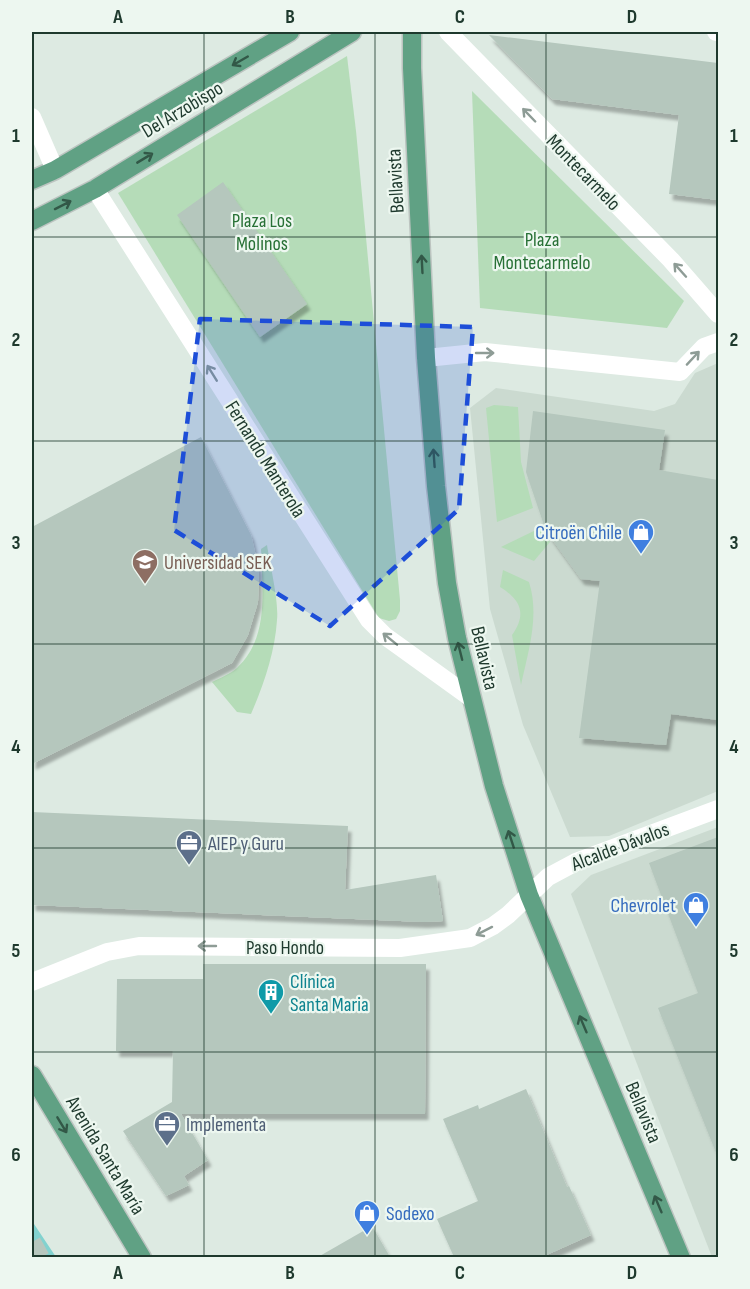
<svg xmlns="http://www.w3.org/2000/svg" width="750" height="1289" font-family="'Sofia Sans Condensed',sans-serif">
<defs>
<filter id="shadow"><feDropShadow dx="3.5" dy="6" stdDeviation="1.5" flood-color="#0004"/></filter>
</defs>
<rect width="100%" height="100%" fill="#ddeae2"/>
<g fill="#cbdad0">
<path d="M 718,363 L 718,791 L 609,836 L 570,837 L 523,725 L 490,609 L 470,408 L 496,388 L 654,411 L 675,404 L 695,373 Z"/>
<path d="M 718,827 L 718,1257 L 712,1257 L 571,894 L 591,875 Z"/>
</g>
<g fill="#b5dcb8">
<path d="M 347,56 L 356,131 L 400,600 L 400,611 L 396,619 L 389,621 L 379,618 L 118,193 Z"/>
<path d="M 472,91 L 684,301 L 667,328 L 480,308 Z"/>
<path d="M 494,405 L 518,407 L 521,462 L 533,508 L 497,522 L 486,408 Z"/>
<path d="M 540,528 L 550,542 L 534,561 L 501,547 Z"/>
<path d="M 267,545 C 270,565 279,601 277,620 C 275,652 264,684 251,714 L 237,712 L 212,682 C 220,678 230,674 237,668 C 270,637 262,589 261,549 Z"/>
<path d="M 503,570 L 529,582 C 540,616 528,652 521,685 L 512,635 C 527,614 521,600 500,587 Z"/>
</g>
<path fill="#82d2cf" d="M 32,1221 L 56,1257 L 32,1257 Z"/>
<g fill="#b5c7bd" filter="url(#shadow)">
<path d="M 489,35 L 718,63 L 718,200 L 669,194 L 679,115 L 552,99 Z"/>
<path d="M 223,182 L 307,304 L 260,337 L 177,215 Z"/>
<path d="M 533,411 L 665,430 L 659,470 L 718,480 L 718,720 L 671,714 L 666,745 L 579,738 L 600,581 L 581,579 L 546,531 L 526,472 Z"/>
<path d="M 201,437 L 251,535 L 259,569 L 258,602 L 248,635 L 232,663 L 32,764 L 32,527 Z"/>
<path d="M 32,812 L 348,826 L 345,890 L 436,875 L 443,921 L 424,922 L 32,905 Z"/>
<path d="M 718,837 L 718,1155 L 717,1155 L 658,1008 L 698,993 L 649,863 Z"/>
<path d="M 203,964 L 426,964 L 425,1114 L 181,1114 L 208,1160 L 184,1176 L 189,1185 L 166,1196 L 123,1131 L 172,1102 L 173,1051 L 116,1051 L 117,979 L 203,979 Z"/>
<path d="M 526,1089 L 567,1187 L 569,1186 L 591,1235 L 542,1257 L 454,1257 L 437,1219 L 478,1201 L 443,1119 L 478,1105 L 479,1109 Z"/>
<path d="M 372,1226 L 390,1257 L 318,1257 Z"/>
</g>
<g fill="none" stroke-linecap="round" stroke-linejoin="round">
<path stroke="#b7c7be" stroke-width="18" stroke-dasharray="18 9" stroke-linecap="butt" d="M 32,1242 L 41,1258"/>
<g stroke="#bcc4c0" stroke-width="21">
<g id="primary">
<path d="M 412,32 L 412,68 L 426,358 L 436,486 L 447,583 L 457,638 L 494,786 L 529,895 L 681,1258"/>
<path d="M 32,180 L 55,170 L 290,32"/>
<path d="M 32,221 L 95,189 L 352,32"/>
<path d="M 32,1075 L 142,1258"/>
</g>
</g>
<g stroke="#fff" stroke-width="18">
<path d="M 448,32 L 671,260 L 718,314"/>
<path d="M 716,32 L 718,32"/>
<path d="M 32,117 L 55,170"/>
<path d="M 95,189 L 369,620 L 385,636 L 471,698"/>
<path d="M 426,358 L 485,352 L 680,372 L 704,347 L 718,342"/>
<path d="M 32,982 L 107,952 L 139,946 L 400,948 L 470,938 L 493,926 L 508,915 L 548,877 L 576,862 L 718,809"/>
</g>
<use href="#primary" stroke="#60a184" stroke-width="18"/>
</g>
<defs><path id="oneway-shaft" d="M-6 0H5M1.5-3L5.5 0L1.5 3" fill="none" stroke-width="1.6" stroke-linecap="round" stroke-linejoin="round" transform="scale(1.5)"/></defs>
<g stroke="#325847">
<use href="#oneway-shaft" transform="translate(240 61) rotate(150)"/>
<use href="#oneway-shaft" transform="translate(145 158) rotate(-31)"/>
<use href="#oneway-shaft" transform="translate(63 205) rotate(-27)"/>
<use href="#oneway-shaft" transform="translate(422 264) rotate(-93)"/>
<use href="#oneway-shaft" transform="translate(434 458) rotate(-94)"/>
<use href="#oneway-shaft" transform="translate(460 651) rotate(-104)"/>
<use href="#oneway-shaft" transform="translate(511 839) rotate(-108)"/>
<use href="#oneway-shaft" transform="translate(583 1024) rotate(-113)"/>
<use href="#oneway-shaft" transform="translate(62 1125) rotate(59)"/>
<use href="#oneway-shaft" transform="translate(658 1204) rotate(-113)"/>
</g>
<g stroke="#8e9c96">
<use href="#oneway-shaft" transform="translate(529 115) rotate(-134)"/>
<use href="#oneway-shaft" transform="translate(680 270) rotate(-132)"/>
<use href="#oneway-shaft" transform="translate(485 353)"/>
<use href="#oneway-shaft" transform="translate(693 358) rotate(-47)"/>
<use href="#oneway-shaft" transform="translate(212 373) rotate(-122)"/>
<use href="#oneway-shaft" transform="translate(390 639) rotate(-141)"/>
<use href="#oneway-shaft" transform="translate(484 931) rotate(153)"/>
<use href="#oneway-shaft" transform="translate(207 946) rotate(-180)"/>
</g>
<path fill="#1d4ed8" fill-opacity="0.2" stroke="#1d4ed8" stroke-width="4.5" stroke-dasharray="12 8" stroke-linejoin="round" d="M 200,319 L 473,327 L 459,509 L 330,626 L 174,530 Z"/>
<path fill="none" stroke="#1e392d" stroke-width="1.5" stroke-opacity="0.55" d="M 204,32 L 204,1258M 375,32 L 375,1258M 546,32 L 546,1258M 32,237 L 718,237M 32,441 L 718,441M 32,644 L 718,644M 32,848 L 718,848M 32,1052 L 718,1052"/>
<defs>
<g id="shop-pin" transform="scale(1.35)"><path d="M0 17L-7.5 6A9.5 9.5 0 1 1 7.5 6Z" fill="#3f7fe0" stroke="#edf7f0"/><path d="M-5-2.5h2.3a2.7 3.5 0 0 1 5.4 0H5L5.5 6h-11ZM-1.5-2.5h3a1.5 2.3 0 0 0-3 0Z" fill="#fff"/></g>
<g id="university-pin" transform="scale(1.35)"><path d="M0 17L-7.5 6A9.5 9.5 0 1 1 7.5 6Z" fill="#8d6e63" stroke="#edf7f0"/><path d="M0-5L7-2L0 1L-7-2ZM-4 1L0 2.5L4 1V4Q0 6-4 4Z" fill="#fff"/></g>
<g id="office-pin" transform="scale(1.35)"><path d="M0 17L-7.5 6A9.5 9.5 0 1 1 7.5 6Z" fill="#5c6f8a" stroke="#edf7f0"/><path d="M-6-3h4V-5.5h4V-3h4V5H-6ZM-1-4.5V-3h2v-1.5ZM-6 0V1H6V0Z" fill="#fff"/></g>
<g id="building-pin" transform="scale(1.35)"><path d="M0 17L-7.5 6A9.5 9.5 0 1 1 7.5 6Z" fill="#0f9aa8" stroke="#edf7f0"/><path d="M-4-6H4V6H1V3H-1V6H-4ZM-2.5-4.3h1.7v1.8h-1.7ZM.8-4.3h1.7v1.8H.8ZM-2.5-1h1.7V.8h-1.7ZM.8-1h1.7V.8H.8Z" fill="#fff"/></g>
</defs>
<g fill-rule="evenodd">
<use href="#shop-pin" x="641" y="532"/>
<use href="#university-pin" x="145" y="562"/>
<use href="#office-pin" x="189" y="843"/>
<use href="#shop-pin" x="696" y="905"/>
<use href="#building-pin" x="271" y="992"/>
<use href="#office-pin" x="167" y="1124"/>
<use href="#shop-pin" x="367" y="1213"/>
</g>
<g text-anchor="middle" stroke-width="4.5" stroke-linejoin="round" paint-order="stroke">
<g font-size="20" fill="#1e392d" stroke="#edf7f0">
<text transform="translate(182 109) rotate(-31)" y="7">Del Arzobispo</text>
<text transform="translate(584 172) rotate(46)" y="7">Montecarmelo</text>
<text transform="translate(395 181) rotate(-93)" y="7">Bellavista</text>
<text transform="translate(266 459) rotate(58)" y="7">Fernando Manterola</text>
<text transform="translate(485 658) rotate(77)" y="7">Bellavista</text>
<text transform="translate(620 846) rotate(-21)" y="7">Alcalde Dávalos</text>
<text x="285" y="954">Paso Hondo</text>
<text transform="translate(644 1112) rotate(67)" y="7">Bellavista</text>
<text transform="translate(106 1155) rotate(59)" y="7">Avenida Santa María</text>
</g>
<g font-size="20" fill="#287136" stroke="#edf7f0">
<text x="262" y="227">Plaza Los<tspan x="262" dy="23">Molinos</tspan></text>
<text x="542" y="246">Plaza<tspan x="542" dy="23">Montecarmelo</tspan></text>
</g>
<g font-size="20" fill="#366cbe" stroke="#edf7f0" text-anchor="end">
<text x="622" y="539">Citroën Chile</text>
<text x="676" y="912">Chevrolet</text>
<text x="386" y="1220" text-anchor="start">Sodexo</text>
</g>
<g font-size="20" fill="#785e54" stroke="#edf7f0" text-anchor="start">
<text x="164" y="569">Universidad SEK</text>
</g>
<g font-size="20" fill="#4e5e75" stroke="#edf7f0" text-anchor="start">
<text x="208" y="850">AIEP y Guru</text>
<text x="186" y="1131">Implementa</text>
</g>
<g font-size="20" fill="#0d838f" stroke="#edf7f0" text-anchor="start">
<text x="290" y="988">Clínica<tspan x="290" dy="23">Santa Maria</tspan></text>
</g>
</g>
<rect width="750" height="1289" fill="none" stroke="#edf7f0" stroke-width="66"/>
<rect x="33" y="33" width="684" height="1223" fill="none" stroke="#1e392d" stroke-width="2"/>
<g font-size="20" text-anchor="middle" font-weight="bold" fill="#1e392d">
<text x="118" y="23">A</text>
<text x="290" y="23">B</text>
<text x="460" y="23">C</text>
<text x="632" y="23">D</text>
<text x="16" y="142">1</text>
<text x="734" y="142">1</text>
<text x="16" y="346">2</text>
<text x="734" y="346">2</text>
<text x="16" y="549">3</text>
<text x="734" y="549">3</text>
<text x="16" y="753">4</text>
<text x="734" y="753">4</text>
<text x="16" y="957">5</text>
<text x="734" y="957">5</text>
<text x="16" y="1161">6</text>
<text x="734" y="1161">6</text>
<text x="118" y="1279">A</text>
<text x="290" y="1279">B</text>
<text x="460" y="1279">C</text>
<text x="632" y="1279">D</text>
</g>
</svg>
